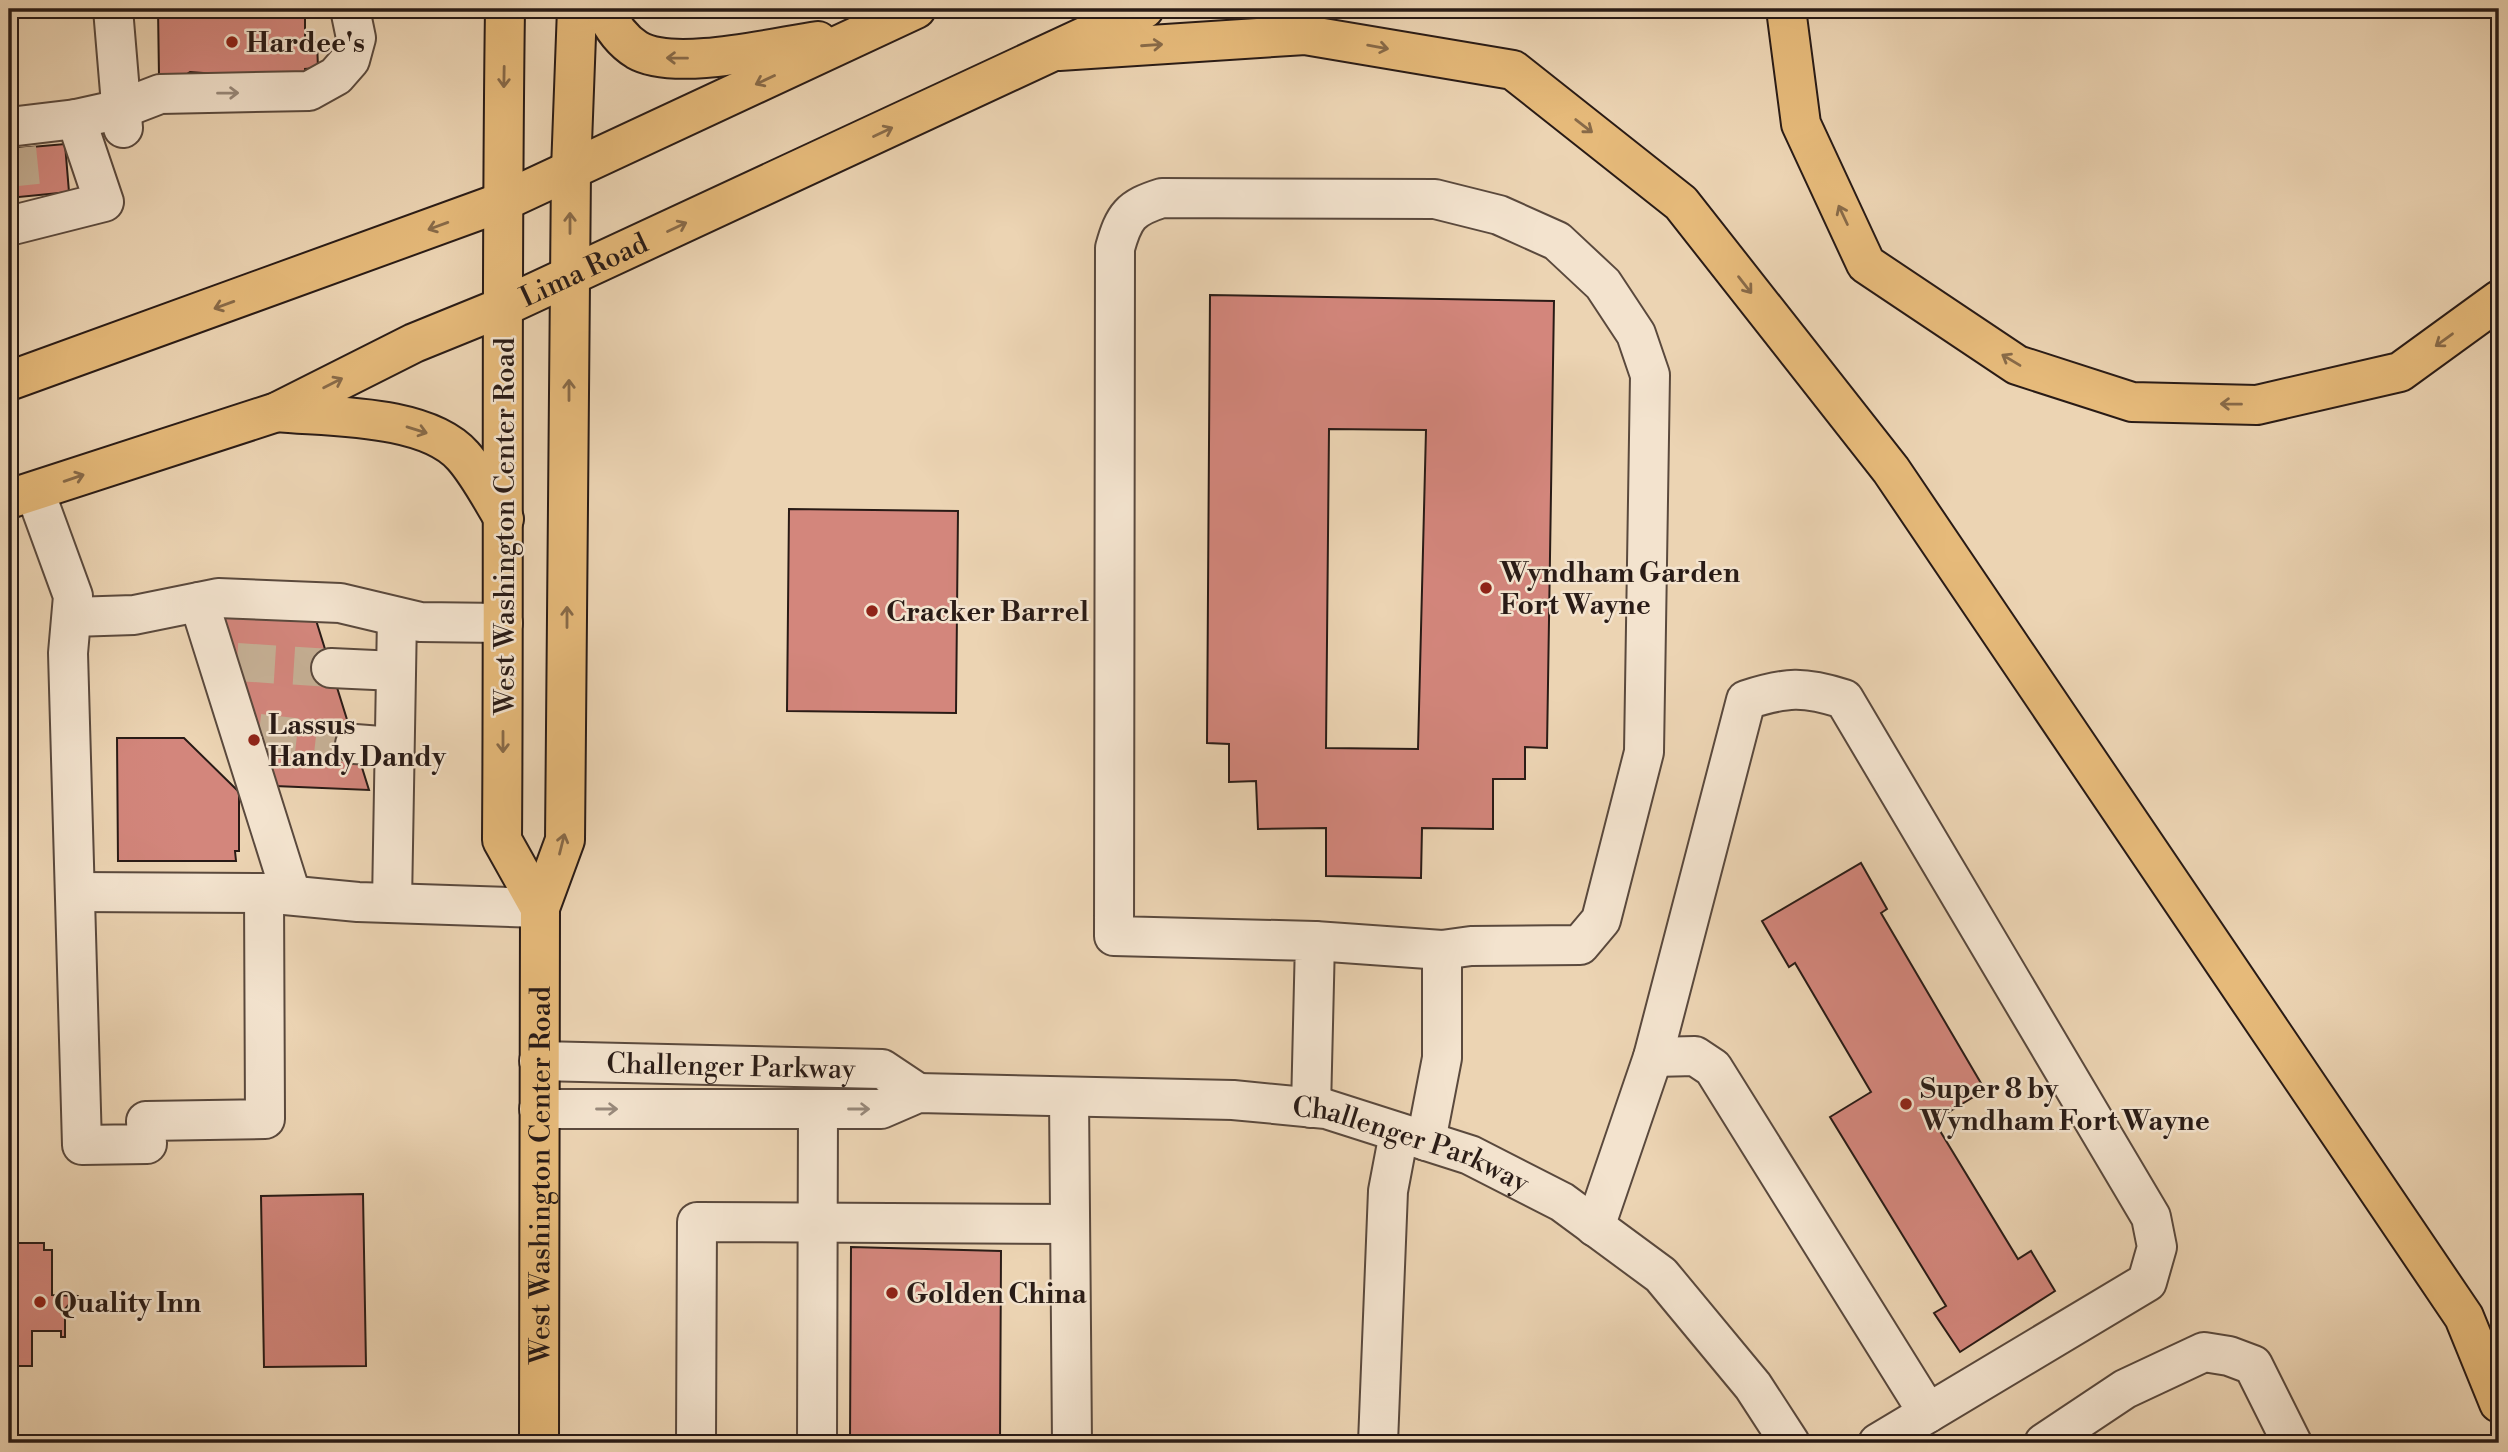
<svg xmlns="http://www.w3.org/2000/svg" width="2508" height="1452" font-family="'Libre Bodoni',serif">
<rect width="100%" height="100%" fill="#ecd4b3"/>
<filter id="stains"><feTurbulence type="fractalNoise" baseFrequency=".00286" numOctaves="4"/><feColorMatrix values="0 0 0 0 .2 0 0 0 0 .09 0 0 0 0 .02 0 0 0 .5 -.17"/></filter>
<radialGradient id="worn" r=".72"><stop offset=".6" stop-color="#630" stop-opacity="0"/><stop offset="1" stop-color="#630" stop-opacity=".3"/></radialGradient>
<g fill="#d3867c" stroke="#291b16" stroke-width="2" fill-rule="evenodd">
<path d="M 158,9 L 305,9 L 305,43 L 317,42 L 318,68 L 305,69 L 305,74 L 231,75 L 190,72 L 184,76 L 159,76 Z"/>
<path d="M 65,144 L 69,192 L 9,198 L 9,149 Z"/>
<path d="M 1210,295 L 1554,301 L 1547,748 L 1525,747 L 1525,779 L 1493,779 L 1493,829 L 1422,828 L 1421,878 L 1326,876 L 1326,828 L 1258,829 L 1256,781 L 1229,782 L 1229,744 L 1207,743 ZM 1329,429 L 1426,430 L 1418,749 L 1326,748 Z"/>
<path d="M 789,509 L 958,511 L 956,713 L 787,711 Z"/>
<path d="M 221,613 L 315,617 L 369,790 L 275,786 Z"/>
<path d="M 117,738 L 184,738 L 239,792 L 239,851 L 235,851 L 236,861 L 118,861 Z"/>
<path d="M 1861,863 L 1887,909 L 1881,913 L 1985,1090 L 1934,1121 L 2018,1259 L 2031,1251 L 2055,1291 L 1960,1352 L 1934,1313 L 1946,1306 L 1830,1117 L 1871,1092 L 1795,963 L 1789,967 L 1762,921 Z"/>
<path d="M 363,1194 L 366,1366 L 264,1367 L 261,1196 Z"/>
<path d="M 9,1243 L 44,1243 L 44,1250 L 52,1250 L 52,1295 L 77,1296 L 65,1309 L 65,1337 L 61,1337 L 61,1331 L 32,1331 L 32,1366 L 9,1366 Z"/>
<path d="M 851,1247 L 1001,1251 L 1000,1443 L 850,1443 Z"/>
</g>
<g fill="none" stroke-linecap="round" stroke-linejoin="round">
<g stroke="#c5af94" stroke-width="38" stroke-dasharray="38 19" stroke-linecap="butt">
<path d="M 17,148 L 22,197"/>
<path d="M 237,662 L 331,668"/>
<path d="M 259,733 L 355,744"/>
</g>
<g stroke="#5a493d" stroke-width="42">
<g id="minor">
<path d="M 113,9 L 123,128"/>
<path d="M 9,127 L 76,119 L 121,109 L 160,94 L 309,91 L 336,76 L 350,60 L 356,38 L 350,9"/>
<path d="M 9,226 L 104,202 L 76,119"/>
<path d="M 35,492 L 73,596 L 68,653 L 82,1145 L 147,1144 L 146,1121 L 265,1119 L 264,893"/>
<path d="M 199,602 L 291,894"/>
<path d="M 72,617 L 134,615 L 218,598 L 340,603 L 420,622 L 503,623"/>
<path d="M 331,668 L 396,671"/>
<path d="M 355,744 L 394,747"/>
<path d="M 75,892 L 264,893 L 358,902 L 540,908"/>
<path d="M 392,903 L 397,617"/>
<path d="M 1315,941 L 1442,950"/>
<path d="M 1653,1057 L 1695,1056 L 1713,1068 L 1928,1413"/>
<path id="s1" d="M 539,1061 L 882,1069 L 918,1093"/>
<path d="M 1069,1097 L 1072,1443"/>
<path d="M 1311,1108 L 1315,941 L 1114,936 L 1115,248 C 1124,216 1130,208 1162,198 L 1435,199 L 1499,215 L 1557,241 L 1603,284 L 1636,334 L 1650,375 L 1644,752 L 1601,920 L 1580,945 L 1471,946 L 1442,950 L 1442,1058 L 1426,1141"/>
<path id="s2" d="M 539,1109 L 881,1109 L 918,1093 L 1233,1100 L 1326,1109 L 1470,1155 L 1562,1202 L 1661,1275 L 1753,1386 L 1790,1443"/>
<path d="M 1595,1227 L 1653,1057 L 1746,700 C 1787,687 1803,686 1844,699 L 2151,1217 L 2157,1247 L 2147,1282 L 1878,1443"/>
<path d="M 696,1443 L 697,1222 L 1070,1224"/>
<path d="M 817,1443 L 818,1109"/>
<path d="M 1378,1443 L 1388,1191 L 1399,1133"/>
<path d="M 2044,1443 L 2125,1389 L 2204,1352 L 2229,1356 L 2253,1365 L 2292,1443"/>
</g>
</g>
<g stroke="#291b16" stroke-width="42">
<g id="major">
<path d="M 505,9 C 501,286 504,563 502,840 L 540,908"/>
<path id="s3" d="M 539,1443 L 540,908 L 565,840 L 571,170 L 577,9"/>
</g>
</g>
<g stroke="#291b16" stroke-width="42">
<g id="highway">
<path d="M 604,9 C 611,25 621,40 637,50 C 675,72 775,47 818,41"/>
<path d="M 1786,9 L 1801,124 L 1866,264 L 2017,365 L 2132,402 L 2257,405 L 2400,372 L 2499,300"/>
<path d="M 1059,51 L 1305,35 L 1513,70 L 1681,203 L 1891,470 L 2464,1317 L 2499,1403"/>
<path d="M 9,381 L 502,202 L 916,9"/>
<path d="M 277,412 C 328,417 426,414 463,456 C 479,474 491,498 504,519"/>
<path id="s4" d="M 9,499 L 277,412 L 414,343 L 505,306 L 1144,9"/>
</g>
</g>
<use href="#minor" stroke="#f3e3ce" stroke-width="38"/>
<use href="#major" stroke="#e6ba7a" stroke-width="38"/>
<use href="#highway" stroke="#e6ba7a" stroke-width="38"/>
</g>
<defs><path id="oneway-shaft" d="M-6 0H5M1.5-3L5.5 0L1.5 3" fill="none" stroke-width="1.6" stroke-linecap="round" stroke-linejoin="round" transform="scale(1.75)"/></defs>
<g stroke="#886a48">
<use href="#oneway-shaft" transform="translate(1152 45) rotate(-4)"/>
<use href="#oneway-shaft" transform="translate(1378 47) rotate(10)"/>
<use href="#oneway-shaft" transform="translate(677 58) rotate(-179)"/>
<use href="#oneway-shaft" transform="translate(504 77) rotate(91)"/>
<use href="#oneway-shaft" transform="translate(765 80) rotate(155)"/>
<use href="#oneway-shaft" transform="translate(1584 126) rotate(38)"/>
<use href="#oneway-shaft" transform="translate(883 132) rotate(-25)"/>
<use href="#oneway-shaft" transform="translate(1843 215) rotate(-115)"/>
<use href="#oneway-shaft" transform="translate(570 223) rotate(-90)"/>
<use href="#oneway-shaft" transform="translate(438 226) rotate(160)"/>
<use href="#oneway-shaft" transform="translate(677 227) rotate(-25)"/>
<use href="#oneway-shaft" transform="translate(1745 285) rotate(52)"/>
<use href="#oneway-shaft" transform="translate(224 305) rotate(160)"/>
<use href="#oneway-shaft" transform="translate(2444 340) rotate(144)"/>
<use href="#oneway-shaft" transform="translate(2011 360) rotate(-149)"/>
<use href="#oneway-shaft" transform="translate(333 383) rotate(-27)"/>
<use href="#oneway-shaft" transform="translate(569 390) rotate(-90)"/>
<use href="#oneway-shaft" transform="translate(2231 404) rotate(-179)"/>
<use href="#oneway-shaft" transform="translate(417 430) rotate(17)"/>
<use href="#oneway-shaft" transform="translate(74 478) rotate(-19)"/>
<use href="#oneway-shaft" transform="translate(567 617) rotate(-90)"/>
<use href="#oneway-shaft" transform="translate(503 742) rotate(90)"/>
<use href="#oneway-shaft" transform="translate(562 844) rotate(-76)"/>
</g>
<g stroke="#98897b">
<use href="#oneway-shaft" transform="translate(228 93) rotate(-1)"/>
<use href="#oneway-shaft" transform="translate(607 1109)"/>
<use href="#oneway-shaft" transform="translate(859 1109)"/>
</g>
<g fill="#8f2418" stroke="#f3e3ce" stroke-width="2.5">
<circle cx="232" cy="42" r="7"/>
<circle cx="1486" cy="588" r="7"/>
<circle cx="872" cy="611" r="7"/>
<circle cx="254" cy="740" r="7"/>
<circle cx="1906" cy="1104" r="7"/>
<circle cx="892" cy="1293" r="7"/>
<circle cx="40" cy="1302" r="7"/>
</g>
<g text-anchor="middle" stroke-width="5" stroke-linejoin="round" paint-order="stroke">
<g font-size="28" font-weight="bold" fill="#291b16" stroke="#f3e3ce" text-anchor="start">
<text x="246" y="52">Hardee's</text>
<text x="1500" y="582">Wyndham Garden<tspan x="1500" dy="32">Fort Wayne</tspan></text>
<text x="886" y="621">Cracker Barrel</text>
<text x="268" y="734">Lassus<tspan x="268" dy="32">Handy Dandy</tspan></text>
<text x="1920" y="1098">Super 8 by<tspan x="1920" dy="32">Wyndham Fort Wayne</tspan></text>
<text x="906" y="1303">Golden China</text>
<text x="54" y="1312">Quality Inn</text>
</g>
<g font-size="28" fill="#291b16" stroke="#f3e3ce">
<text dy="10" stroke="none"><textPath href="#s4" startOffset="620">Lima Road</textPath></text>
<text transform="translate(504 526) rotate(-90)" y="10">West Washington Center Road</text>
<text dy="10" stroke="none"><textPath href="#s1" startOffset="192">Challenger Parkway</textPath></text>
<text dy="10" stroke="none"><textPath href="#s2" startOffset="882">Challenger Parkway</textPath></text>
<text dy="10" stroke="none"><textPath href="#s3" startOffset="268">West Washington Center Road</textPath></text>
</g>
</g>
<rect width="2508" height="1452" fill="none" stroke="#ecd4b3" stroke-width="35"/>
<rect x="10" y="10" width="2487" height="1431" fill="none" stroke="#291b16" stroke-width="3.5"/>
<rect x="18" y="18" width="2473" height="1417" fill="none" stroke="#291b16" stroke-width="2"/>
<rect width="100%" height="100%" filter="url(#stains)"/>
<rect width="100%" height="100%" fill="url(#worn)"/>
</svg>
